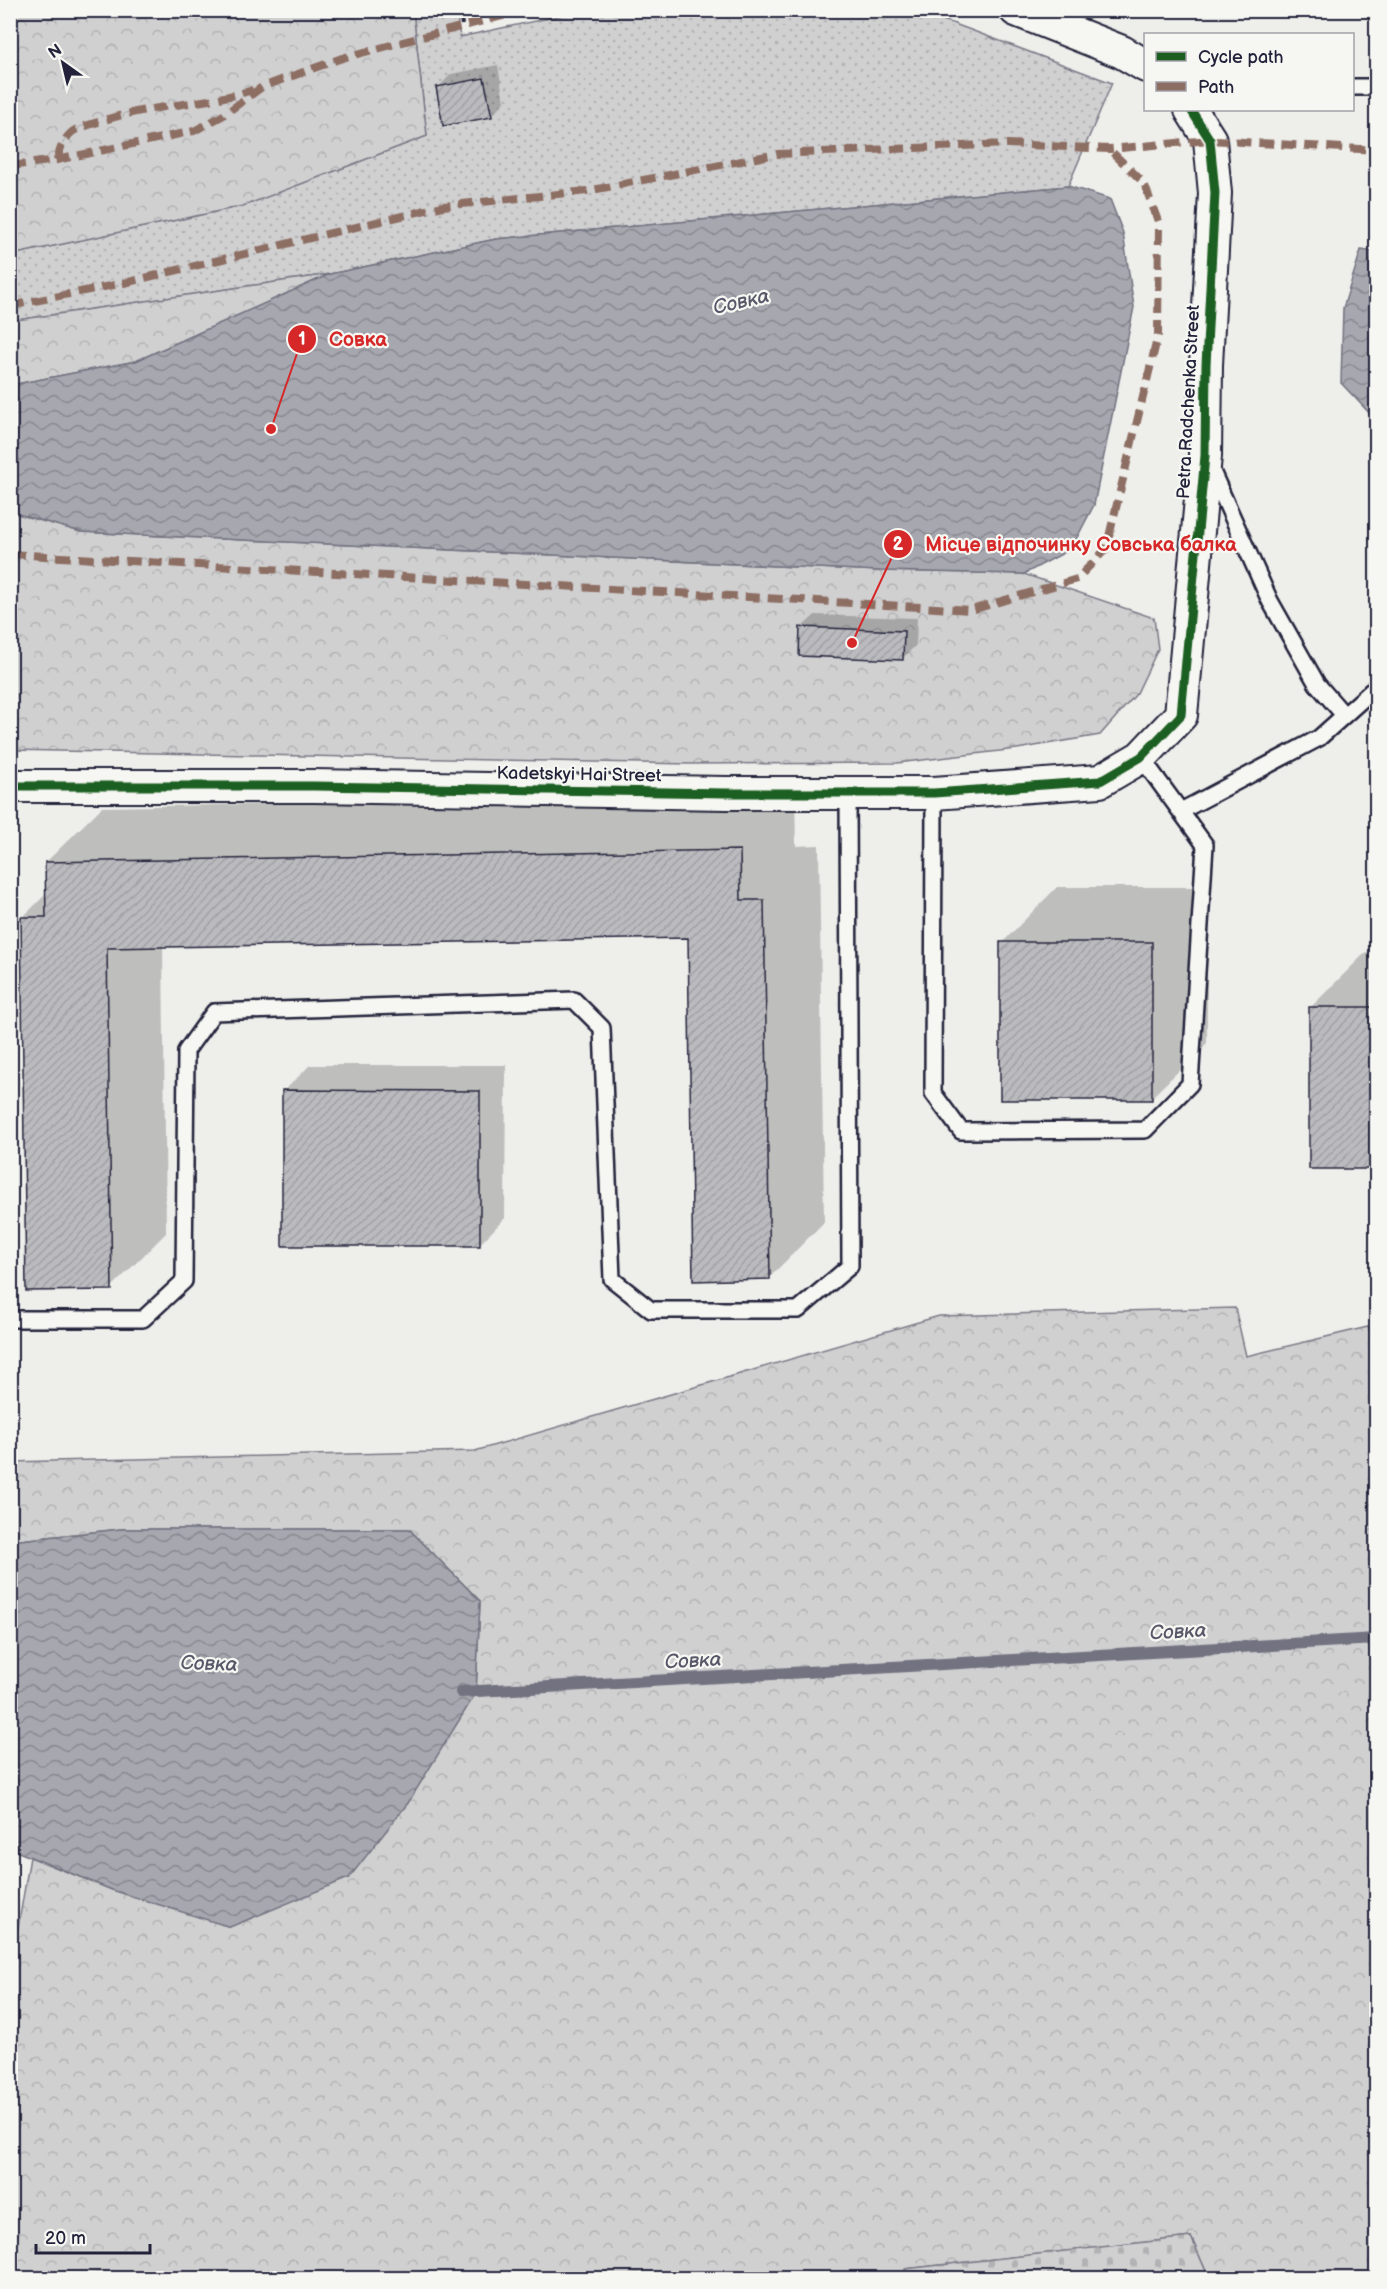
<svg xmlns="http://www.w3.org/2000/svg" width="1387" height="2289" font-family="'Balsamiq Sans',sans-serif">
<defs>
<pattern id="green-dots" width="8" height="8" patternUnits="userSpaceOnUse" patternTransform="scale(1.5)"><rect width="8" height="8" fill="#d0d0d1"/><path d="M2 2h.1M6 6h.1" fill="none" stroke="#b2b2b4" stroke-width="1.8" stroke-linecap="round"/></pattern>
<pattern id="forest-crowns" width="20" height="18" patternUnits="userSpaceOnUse" patternTransform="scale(1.5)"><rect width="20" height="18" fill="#d0d0d1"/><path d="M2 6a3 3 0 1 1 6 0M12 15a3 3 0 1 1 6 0" fill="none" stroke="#b2b2b4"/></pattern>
<pattern id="cemetery-stones" width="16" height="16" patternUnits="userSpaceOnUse" patternTransform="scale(1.5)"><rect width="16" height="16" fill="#d0d0d1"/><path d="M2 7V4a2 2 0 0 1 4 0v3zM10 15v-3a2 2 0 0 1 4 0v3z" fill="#b2b2b4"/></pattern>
<pattern id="water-waves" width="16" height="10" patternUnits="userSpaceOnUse" patternTransform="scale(1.5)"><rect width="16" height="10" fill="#a7a7af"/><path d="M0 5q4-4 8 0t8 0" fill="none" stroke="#888890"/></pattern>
<pattern id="building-hatch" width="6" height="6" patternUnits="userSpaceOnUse" patternTransform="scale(1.5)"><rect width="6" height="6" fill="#bbbbbf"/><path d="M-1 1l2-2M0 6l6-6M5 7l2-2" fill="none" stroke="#a0a0a5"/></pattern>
</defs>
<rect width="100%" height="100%" fill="#eeeeeb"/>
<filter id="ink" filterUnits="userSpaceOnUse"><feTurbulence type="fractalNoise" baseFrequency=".0167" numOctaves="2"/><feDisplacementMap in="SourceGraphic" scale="12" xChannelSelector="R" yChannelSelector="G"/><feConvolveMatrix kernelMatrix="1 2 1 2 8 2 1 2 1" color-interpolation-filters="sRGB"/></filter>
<g filter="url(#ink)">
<path fill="url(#green-dots)" stroke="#797986" stroke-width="1.5" d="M 413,11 L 456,11 L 460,37 L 582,11 L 920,11 L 1112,83 L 1068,186 L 496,239 L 330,274 L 11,321 L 10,255 L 243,206 L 427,136 Z"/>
<g fill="url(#forest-crowns)" stroke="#797986" stroke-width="1.5">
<path d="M 10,11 L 413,11 L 427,136 L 243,206 L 11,255 Z"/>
<path d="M 330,274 L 136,361 L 11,385 L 10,321 Z"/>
<path d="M 10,512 L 81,532 L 880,571 L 1024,574 L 1154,618 L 1158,649 L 1137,693 L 1100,735 L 1017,749 L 897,763 L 689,764 L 11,750 Z"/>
<path d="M 1235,1308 L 1246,1356 L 1368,1327 L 1376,1346 L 1376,2278 L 1209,2278 L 1191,2237 L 906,2269 L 907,2278 L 11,2278 L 11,1969 L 30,1857 L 112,1890 L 476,1693 L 480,1601 L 409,1529 L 121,1529 L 11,1541 L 10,1462 L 475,1451 L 939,1316 Z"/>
</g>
<path fill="url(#cemetery-stones)" stroke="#797986" stroke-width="1.5" d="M 1191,2237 L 1209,2278 L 907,2278 L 905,2269 Z"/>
<g fill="url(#water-waves)" stroke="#727281" stroke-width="1.5">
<path d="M 1068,186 L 1110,199 L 1123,233 L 1134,307 L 1094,505 L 1071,549 L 1024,574 L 880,571 L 81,532 L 11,512 L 11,385 L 136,361 L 330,274 L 496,239 Z"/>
<path d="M 1361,250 L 1376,252 L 1376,420 L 1341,383 L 1343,308 Z"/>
<path d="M 121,1529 L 409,1529 L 480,1601 L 476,1693 L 408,1803 L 349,1878 L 230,1927 L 112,1890 L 11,1849 L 11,1541 Z"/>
</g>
<g fill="#0003">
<path d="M 498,65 L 504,102 L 491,116 L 438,88 L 451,74 Z"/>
<path d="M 815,615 L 917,618 L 916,645 L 903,658 L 801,628 Z"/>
<path d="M 795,795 L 796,846 L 819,845 L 824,1222 L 769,1278 L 689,937 L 163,945 L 166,1233 L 111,1288 L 22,918 L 47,893 L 46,862 L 102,807 Z"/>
<path d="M 1057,887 L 1207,887 L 1207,1043 L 1151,1098 L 1002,943 Z"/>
<path d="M 1366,952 L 1376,952 L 1376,1168 L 1311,1168 L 1311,1007 Z"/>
<path d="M 310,1065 L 506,1065 L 505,1218 L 479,1245 L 284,1091 Z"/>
</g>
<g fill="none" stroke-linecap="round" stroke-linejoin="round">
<path stroke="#727281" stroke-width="12" d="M 461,1692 L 1376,1639"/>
</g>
<g fill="url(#building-hatch)" stroke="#22223b" stroke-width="1.5">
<path d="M 484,78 L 492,117 L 443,126 L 436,87 Z"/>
<path d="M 800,627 L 904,631 L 903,660 L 799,656 Z"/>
<path d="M 740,850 L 741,900 L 764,900 L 770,1279 L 693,1281 L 688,938 L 107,948 L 112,1290 L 26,1291 L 21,917 L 46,917 L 45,862 Z"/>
<rect x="1000" y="942" width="152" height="158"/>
<rect x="1309" y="1007" width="67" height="162"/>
<path d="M 282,1090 L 480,1091 L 480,1246 L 282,1246 Z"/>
</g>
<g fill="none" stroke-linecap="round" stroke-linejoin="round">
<g stroke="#22223b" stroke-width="20">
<g id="service">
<path d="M 1352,87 L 1376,87"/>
<path d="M 1210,467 L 1270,601 L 1317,684 L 1344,715"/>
<path d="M 934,793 L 933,1093 L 961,1131 L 1145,1130 L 1190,1084 L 1205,845 L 1141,757"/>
<path d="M 1181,811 L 1319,738 L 1376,687"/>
<path d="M 10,1319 L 143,1319 L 184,1281 L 186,1051 L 214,1012 L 574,1000 L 602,1028 L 612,1279 L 651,1310 L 798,1310 L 850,1266 L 848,793"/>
</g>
</g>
<g stroke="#22223b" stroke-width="36">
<g id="minor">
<path d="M 1016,10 L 1122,52 L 1146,66"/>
<path d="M 10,786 L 314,786 L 726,793 L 934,793 L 1100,781 L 1141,757 L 1181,715 L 1205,456 L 1206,365 L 1215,193 L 1210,140 L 1191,110"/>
</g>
</g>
<path stroke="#22223b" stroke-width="4" stroke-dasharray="6 4.5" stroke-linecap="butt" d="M 460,10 L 462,25"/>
<use href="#service" stroke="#f6f6f2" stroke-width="15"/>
<use href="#minor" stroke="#f6f6f2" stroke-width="32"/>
<g stroke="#8d6e63" stroke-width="8" stroke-dasharray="15 8" stroke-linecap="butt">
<path d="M 57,160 C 60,149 63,140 72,132 C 79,127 90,125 98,122 C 148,105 202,105 253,90"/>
<path d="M 10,166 L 57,160 L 194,131 L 222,116 L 262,87 L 342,58 L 525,10"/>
<path d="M 10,306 L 124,283 L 443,206 L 587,191 L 777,154 L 1008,144 L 1109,149 L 1210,140 L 1376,150"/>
<path d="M 10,554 L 971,610 L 1077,579 L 1106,549 L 1158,335 L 1159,224 L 1144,183 L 1109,149"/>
</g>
<g stroke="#f6f6f2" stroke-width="13">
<path id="cycleway" d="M 10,786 L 314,786 L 726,793 L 934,793 L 1100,781 L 1141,757 L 1181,715 L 1205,456 L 1206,365 L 1215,193 L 1210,140 L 1191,110"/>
</g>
<use href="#cycleway" stroke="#1b5e20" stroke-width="9"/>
</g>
</g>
<g text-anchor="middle" stroke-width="4.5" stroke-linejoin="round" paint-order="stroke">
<g font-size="18" fill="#22223b" stroke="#f6f6f2">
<text transform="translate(1188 402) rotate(-87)" y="6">Petra Radchenka Street</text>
<text transform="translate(579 774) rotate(1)" y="6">Kadetskyi Hai Street</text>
</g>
<g font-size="20" font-style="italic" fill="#575769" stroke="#f6f6f2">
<text transform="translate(741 301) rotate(-13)" y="7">Совка</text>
<text transform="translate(1178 1631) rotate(-3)" y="7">Совка</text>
<text transform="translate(693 1660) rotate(-3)" y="7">Совка</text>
<text transform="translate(209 1663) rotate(2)" y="7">Совка</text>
</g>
</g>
<path fill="none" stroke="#d62828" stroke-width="2" d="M271 429L302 339M852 643L898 544"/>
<g fill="#d62828" stroke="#f6f6f2" stroke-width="2">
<circle cx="271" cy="429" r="6"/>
<circle cx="852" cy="643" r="6"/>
<circle cx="302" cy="339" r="15"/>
<circle cx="898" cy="544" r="15"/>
</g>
<g font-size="18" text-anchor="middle" font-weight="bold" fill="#fff">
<text x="302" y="345">1</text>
<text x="898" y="550">2</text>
</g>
<g font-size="20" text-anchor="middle" font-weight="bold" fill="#d62828" stroke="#f6f6f2" stroke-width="4.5" stroke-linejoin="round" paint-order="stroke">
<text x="358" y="346">Совка</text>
<text x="1081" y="551">Місце відпочинку Совська балка</text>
</g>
<rect width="1387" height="2289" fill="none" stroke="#f6f6f2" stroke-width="36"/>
<rect x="18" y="18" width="1351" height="2253" fill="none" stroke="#22223b" stroke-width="2" filter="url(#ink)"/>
<rect x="1144" y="33" width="210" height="78" fill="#f6f6f2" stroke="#a1a1a9" stroke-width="1.5"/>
<rect x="1156" y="52" width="30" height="9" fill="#1b5e20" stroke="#a1a1a9" stroke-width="1.5"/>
<text x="1198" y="63" font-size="18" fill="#22223b">Cycle path</text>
<rect x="1156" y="82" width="30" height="9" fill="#8d6e63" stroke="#a1a1a9" stroke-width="1.5"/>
<text x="1198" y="93" font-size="18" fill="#22223b">Path</text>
<g transform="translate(63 63) rotate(326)" stroke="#f6f6f2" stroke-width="4.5" paint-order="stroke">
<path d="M0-4.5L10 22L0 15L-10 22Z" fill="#22223b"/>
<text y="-9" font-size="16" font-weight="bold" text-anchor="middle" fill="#22223b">N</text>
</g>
<path d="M36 2244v9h114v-9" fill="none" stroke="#22223b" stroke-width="3"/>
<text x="45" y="2244" font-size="18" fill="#22223b" stroke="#f6f6f2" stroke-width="4.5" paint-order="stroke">20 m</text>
</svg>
